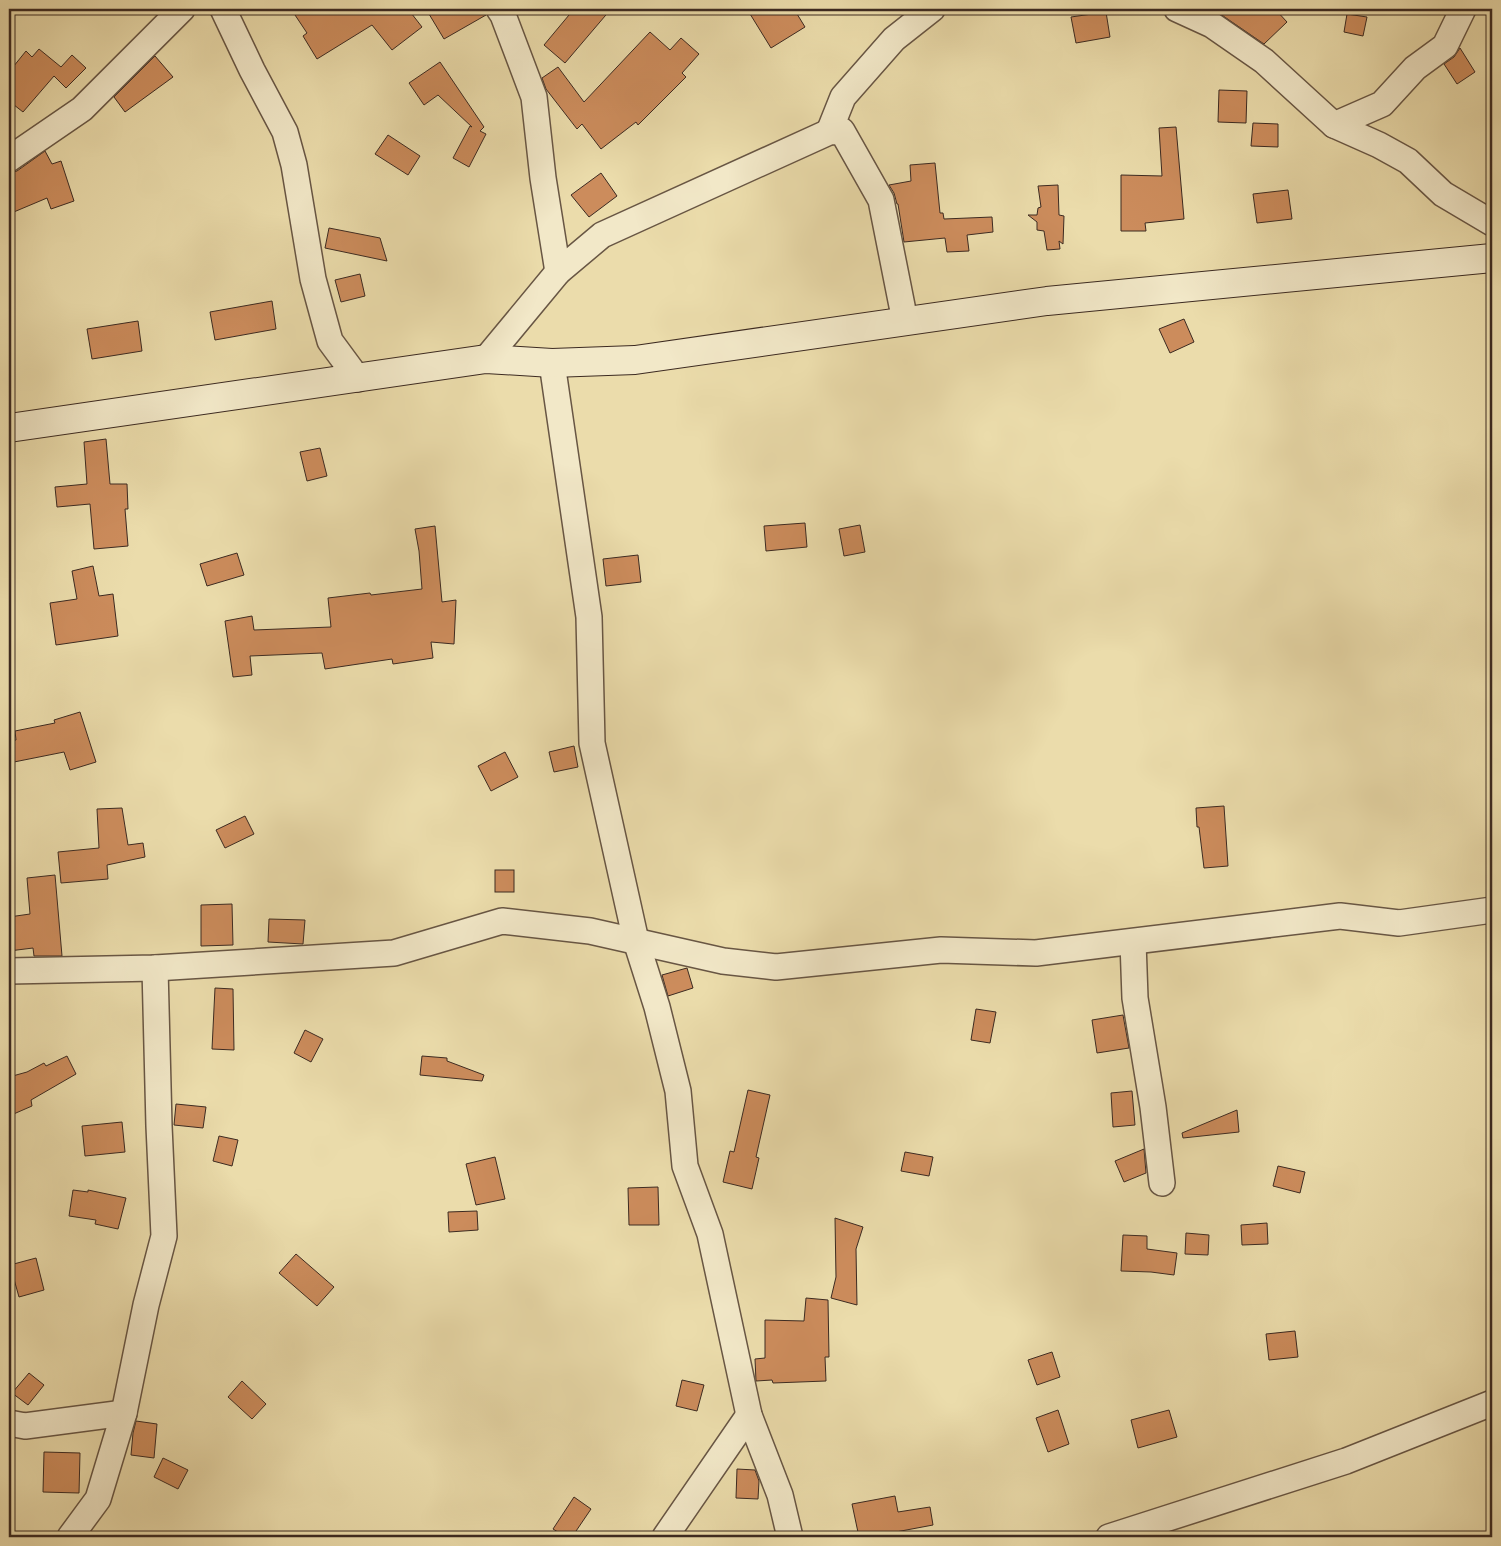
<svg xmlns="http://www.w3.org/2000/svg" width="1501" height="1546" font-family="'IM FELL English',serif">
<rect width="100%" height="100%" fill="#ebdcab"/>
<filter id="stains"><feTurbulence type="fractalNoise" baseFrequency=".004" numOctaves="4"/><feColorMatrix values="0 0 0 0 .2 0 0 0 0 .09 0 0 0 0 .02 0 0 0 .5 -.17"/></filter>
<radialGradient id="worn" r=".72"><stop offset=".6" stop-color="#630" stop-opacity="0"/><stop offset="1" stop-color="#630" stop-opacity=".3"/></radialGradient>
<g fill="#cc8c5c" stroke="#3c2a21">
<path d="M 291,9 L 408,9 L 422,27 L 392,50 L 372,25 L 317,59 L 303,36 L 307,33 Z"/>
<path d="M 426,9 L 485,9 L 486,15 L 444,39 Z"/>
<path d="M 574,9 L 611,9 L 565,63 L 544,45 Z"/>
<path d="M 747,9 L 794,9 L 805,27 L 771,48 Z"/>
<path d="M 1213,9 L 1275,9 L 1287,22 L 1264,44 Z"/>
<path d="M 1106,12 L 1110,37 L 1076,43 L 1071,17 Z"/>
<path d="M 1347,14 L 1367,17 L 1363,36 L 1344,32 Z"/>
<path d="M 650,32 L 670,50 L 681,38 L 699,54 L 682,73 L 686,77 L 638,125 L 636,122 L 601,149 L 582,124 L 577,129 L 546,89 L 542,78 L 558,67 L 584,102 Z"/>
<path d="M 1460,48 L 1475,72 L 1457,84 L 1444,64 L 1454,57 Z"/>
<path d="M 39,49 L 61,67 L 72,55 L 86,68 L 66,88 L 54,76 L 23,112 L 9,101 L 9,72 L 26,51 L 32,57 Z"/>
<path d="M 155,56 L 173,77 L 125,112 L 114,97 Z"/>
<path d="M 440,62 L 484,127 L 480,131 L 486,134 L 469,167 L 453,158 L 470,126 L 472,127 L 438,95 L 424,105 L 409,83 Z"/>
<path d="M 1219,90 L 1247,91 L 1246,123 L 1218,122 Z"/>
<path d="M 1253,123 L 1278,124 L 1278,147 L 1251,146 Z"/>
<path d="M 1176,127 L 1184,219 L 1145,223 L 1146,231 L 1121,231 L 1121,175 L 1162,176 L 1159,128 Z"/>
<path d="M 388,135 L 420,156 L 408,175 L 375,154 Z"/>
<path d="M 45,151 L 52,164 L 61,161 L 74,201 L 51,209 L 47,198 L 9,214 L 9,173 L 17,171 Z"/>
<path d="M 935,163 L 940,213 L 943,213 L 944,219 L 992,217 L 993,232 L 967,235 L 969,251 L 947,252 L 945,238 L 904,242 L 898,204 L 897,204 L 894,193 L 889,185 L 911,181 L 910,165 Z"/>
<path d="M 601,173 L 617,196 L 589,217 L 571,195 Z"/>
<path d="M 1058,185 L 1059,215 L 1064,216 L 1063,244 L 1059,241 L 1060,249 L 1047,250 L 1044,231 L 1037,230 L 1037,222 L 1028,215 L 1037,215 L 1038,208 L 1041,207 L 1038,186 Z"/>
<path d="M 1288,190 L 1292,219 L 1257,223 L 1253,194 Z"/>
<path d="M 329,228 L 380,238 L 387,261 L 325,248 Z"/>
<path d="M 360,274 L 365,296 L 341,302 L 335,280 Z"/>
<path d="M 272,301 L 276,329 L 215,340 L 210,312 Z"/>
<path d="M 1184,319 L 1194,342 L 1170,353 L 1159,329 Z"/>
<path d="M 138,321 L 142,351 L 92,359 L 87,329 Z"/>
<path d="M 106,439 L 110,484 L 127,484 L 128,509 L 125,509 L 128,546 L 94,549 L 90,504 L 57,507 L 55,487 L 87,484 L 84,442 Z"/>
<path d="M 320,448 L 327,476 L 307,481 L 300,452 Z"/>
<path d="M 805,523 L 807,547 L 766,551 L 764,526 Z"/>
<path d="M 860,525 L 865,552 L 844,556 L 839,529 Z"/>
<path d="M 435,526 L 442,602 L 456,600 L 454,644 L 431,642 L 433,658 L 393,664 L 392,659 L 325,669 L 322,653 L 250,656 L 252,675 L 233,677 L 225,621 L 252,616 L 254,630 L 331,627 L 328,598 L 370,593 L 371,595 L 422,589 L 419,551 L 415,529 Z"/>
<path d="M 237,553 L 244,575 L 207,586 L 200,564 Z"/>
<path d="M 638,555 L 641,582 L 606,586 L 603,559 Z"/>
<path d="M 93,566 L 99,596 L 113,594 L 118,636 L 56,645 L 50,603 L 77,599 L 72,571 Z"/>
<path d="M 80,712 L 96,762 L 70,770 L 64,752 L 9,763 L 9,741 L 16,740 L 15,731 L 55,723 L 54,720 Z"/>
<path d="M 574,746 L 578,767 L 554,772 L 549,752 Z"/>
<path d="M 505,752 L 518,777 L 491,791 L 478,766 Z"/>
<path d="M 1224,806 L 1228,866 L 1204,868 L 1199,827 L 1197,827 L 1196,808 Z"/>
<path d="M 122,808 L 128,845 L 143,843 L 145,857 L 107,865 L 108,879 L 61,883 L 58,852 L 99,848 L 97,809 Z"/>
<path d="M 245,816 L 254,834 L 225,848 L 216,830 Z"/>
<rect x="495" y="870" width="19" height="22"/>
<path d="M 55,875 L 62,956 L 34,956 L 33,948 L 9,951 L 9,917 L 30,914 L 27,878 Z"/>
<path d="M 232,904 L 233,945 L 201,946 L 201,905 Z"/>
<path d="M 269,919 L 305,920 L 303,944 L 268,942 Z"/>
<path d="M 687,968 L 693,988 L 668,996 L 662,975 Z"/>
<path d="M 215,988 L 233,989 L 234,1050 L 212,1049 Z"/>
<path d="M 976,1009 L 996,1012 L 990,1043 L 971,1040 Z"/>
<path d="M 1123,1015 L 1129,1048 L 1097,1053 L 1092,1020 Z"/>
<path d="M 305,1030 L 323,1039 L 311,1062 L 294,1053 Z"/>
<path d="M 67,1056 L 76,1074 L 31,1100 L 32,1106 L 9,1116 L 9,1077 L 27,1072 L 44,1063 L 46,1066 Z"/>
<path d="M 422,1056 L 447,1058 L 447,1061 L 484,1075 L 482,1081 L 420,1075 Z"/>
<path d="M 748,1090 L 770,1095 L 756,1157 L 759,1158 L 752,1189 L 723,1182 L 730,1151 L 734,1152 Z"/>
<path d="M 1132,1091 L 1135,1125 L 1113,1127 L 1111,1093 Z"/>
<path d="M 176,1104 L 206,1107 L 203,1128 L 174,1125 Z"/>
<path d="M 1237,1110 L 1239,1132 L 1183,1138 L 1182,1133 Z"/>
<path d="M 122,1122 L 125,1152 L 85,1156 L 82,1126 Z"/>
<path d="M 219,1136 L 238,1140 L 232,1166 L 213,1161 Z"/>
<path d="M 1144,1149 L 1146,1173 L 1124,1182 L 1115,1161 Z"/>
<path d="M 905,1152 L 933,1157 L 929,1176 L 901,1171 Z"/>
<path d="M 495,1157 L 505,1199 L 476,1205 L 466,1164 Z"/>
<path d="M 1278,1166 L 1305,1172 L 1300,1193 L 1273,1186 Z"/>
<path d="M 658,1187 L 659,1225 L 629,1225 L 628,1188 Z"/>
<path d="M 73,1190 L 88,1192 L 88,1190 L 126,1198 L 118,1229 L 95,1224 L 96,1220 L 69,1216 Z"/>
<path d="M 477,1211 L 478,1230 L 449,1232 L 448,1212 Z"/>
<path d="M 835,1218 L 863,1227 L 856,1249 L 857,1305 L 831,1298 L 836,1277 Z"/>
<path d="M 1267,1223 L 1268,1244 L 1242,1245 L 1241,1225 Z"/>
<path d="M 1186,1233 L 1209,1235 L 1208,1255 L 1185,1254 Z"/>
<path d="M 1123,1235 L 1147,1236 L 1147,1249 L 1177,1253 L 1174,1275 L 1151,1272 L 1121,1271 Z"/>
<path d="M 296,1254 L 334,1287 L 317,1306 L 279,1273 Z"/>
<path d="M 36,1258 L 44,1290 L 19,1297 L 10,1265 Z"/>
<path d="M 806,1298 L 828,1300 L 829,1357 L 825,1357 L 826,1381 L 773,1383 L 772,1380 L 756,1381 L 755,1359 L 765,1358 L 765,1320 L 804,1321 Z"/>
<path d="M 1295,1331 L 1298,1357 L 1269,1360 L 1266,1334 Z"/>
<path d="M 1052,1352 L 1060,1377 L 1037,1385 L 1028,1360 Z"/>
<path d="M 29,1373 L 44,1385 L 28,1405 L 12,1393 Z"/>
<path d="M 682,1380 L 704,1385 L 697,1411 L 676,1406 Z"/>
<path d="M 242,1381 L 266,1404 L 252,1419 L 228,1397 Z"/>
<path d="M 1058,1410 L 1069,1444 L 1048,1452 L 1036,1418 Z"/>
<path d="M 1169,1410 L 1177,1437 L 1138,1448 L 1131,1420 Z"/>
<path d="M 136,1421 L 157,1424 L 154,1458 L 131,1455 L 133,1433 Z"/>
<path d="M 44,1452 L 80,1453 L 79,1493 L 43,1492 Z"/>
<path d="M 163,1458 L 188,1470 L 178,1489 L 154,1477 Z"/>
<path d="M 737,1469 L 755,1470 L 759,1481 L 758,1499 L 736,1498 Z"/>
<path d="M 895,1496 L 898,1512 L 930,1507 L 933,1525 L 869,1537 L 859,1537 L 852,1504 Z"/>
<path d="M 574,1497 L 591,1509 L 572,1537 L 566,1537 L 553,1529 Z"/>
</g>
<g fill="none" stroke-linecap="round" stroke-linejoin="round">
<g stroke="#685644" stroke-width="28">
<g id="minor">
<path d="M 223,9 L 252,70 L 285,132 L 294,165 L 313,279 L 330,341 L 358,379"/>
<path d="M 499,9 L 503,15 L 534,97 L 543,178 L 558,272"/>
<path d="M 1177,9 L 1212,25 L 1264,61 L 1334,125 L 1379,145 L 1408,161 L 1443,194 L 1492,223"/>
<path d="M 1334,125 L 1382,104 L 1415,68 L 1445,46 L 1463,9"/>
<path d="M 829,132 L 843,97 L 894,39 L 932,9"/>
<path d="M 9,159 L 82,109 L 182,9"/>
<path d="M 486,359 L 558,272 L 602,235 L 829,132 L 842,131 L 881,200 L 905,321"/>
<path d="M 552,363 L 589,617 L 592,743 L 636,941 L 657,1007 L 678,1091 L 685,1166 L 710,1234 L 749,1415 L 780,1495 L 790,1537"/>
<path d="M 1133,942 L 1135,998 L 1153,1107 L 1162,1183"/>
<path d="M 9,971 L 155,968 L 394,953 L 502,921 L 590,931 L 723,961 L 776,967 L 941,950 L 1036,953 L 1340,916 L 1399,923 L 1492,910"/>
<path d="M 9,1423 L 25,1426 L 124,1413"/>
<path d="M 70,1537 L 98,1499 L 124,1413 L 146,1305 L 164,1236 L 159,1126 L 155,968"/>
<path d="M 665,1537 L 749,1415"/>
<path d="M 1109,1537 L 1346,1461 L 1492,1403"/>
</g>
</g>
<g stroke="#3c2a21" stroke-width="30">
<path id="secondary" d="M 9,428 L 486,359 L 552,363 L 635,360 L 1047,301 L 1492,258"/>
</g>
<use href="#minor" stroke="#f2e8c8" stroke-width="25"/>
<use href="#secondary" stroke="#f2e8c8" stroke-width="28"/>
</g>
<rect width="1501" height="1546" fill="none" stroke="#ebdcab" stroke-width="30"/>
<rect x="10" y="10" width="1481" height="1526" fill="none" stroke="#3c2a21" stroke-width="2.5"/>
<rect x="15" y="15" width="1471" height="1516" fill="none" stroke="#3c2a21"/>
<rect width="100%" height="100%" filter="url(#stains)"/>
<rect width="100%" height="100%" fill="url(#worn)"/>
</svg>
